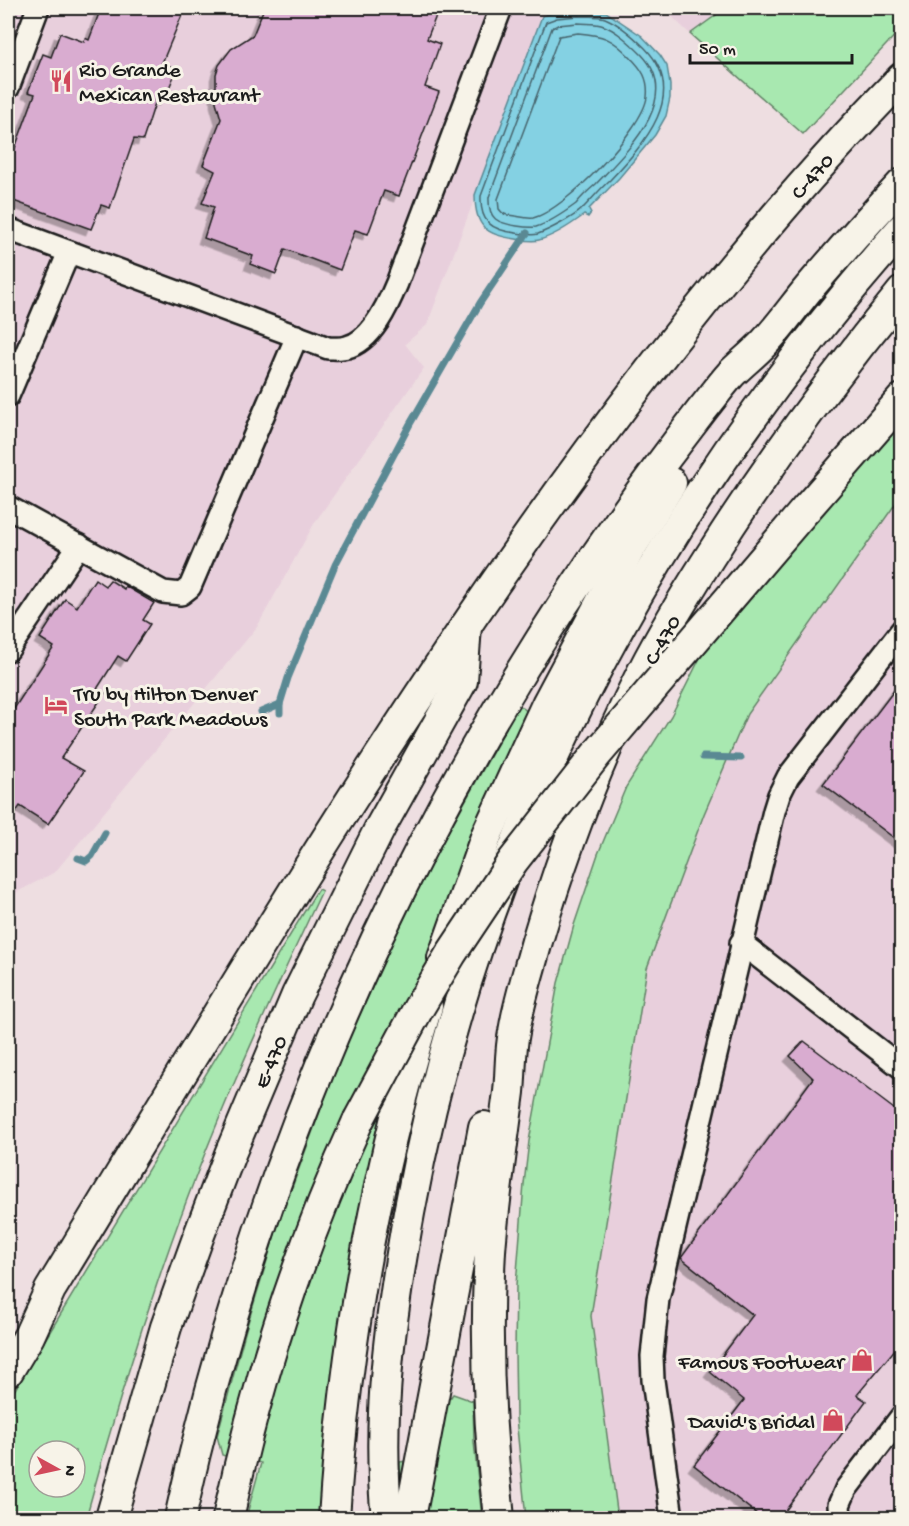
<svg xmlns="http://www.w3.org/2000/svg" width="909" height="1526" font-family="'Gochi Hand',sans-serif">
<defs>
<filter id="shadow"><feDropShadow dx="-5.5" dy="5.5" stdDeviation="0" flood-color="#0004"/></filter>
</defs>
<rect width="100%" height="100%" fill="#eedee1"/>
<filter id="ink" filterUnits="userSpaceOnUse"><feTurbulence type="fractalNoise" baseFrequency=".0167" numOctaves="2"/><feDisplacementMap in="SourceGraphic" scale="12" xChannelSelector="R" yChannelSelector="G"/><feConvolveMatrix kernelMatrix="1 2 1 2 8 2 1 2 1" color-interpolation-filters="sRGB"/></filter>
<g filter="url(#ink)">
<g fill="#e8cfdc">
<path d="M 8,8 L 546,8 L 427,325 L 405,344 L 424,368 L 315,522 L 257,627 L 55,872 L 17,892 L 8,904 Z"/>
<path d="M 663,8 L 726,8 L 690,34 Z"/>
<path d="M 901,496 L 901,1518 L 618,1518 L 591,1316 L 647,968 L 704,814 L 747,714 Z"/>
</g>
<g fill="#a8e8b0" stroke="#628266" stroke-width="1.5" fill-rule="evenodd">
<path d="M 726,8 L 901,8 L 901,29 L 803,134 L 690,34 Z"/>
<path d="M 901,421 L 901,496 L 747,714 L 704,814 L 647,968 L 591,1316 L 618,1518 L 526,1518 L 516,1418 L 515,1351 L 516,1285 L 524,1184 L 529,1141 L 558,983 L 574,925 L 598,854 L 626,787 L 671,716 L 704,650 Z"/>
<path d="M 519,705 L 528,712 L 438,931 L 425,971 L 229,1457 L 222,1455 L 217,1436 L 246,1329 L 276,1231 L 337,1065 L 394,939 L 439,848 Z"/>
<path d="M 318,889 L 322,891 C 264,1013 208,1135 164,1263 C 135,1347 109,1432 86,1518 L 8,1518 L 8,1401 ZM 39,1451 L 75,1451 L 75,1487 L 39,1487 Z"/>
<path d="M 388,1092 L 324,1518 L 243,1518 L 244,1513 L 247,1514 L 261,1463 L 255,1462 C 268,1407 283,1352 301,1299 C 326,1228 356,1159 388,1092 Z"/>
<path d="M 422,1385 L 451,1397 L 453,1394 L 473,1401 L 474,1442 L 482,1518 L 402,1518 L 400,1462 L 407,1461 Z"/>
</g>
<path fill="#84d1e3" stroke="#5a8993" stroke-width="1.5" d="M 576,10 L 606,12 L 642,36 L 660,55 L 667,66 L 670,85 L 670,98 L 666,116 L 655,135 L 619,178 L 589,209 L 591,213 L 588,217 L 584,215 C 572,224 554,236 539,240 C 533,242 523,240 516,239 C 486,235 475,227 475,195 L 542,16 L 556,12 Z"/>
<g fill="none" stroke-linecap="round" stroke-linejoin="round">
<g stroke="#46646c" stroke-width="1.5">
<path d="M 578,16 C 587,17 597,15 605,18 C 620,24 634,37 645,48 C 690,94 644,144 610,180 C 600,189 591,200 582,209 C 574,217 549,230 538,234 C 532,236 523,234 516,233 C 491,230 480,222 481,196 L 546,22 L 557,18 Z"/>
<path d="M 578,23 C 585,24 594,23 601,25 C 616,29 632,45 642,55 C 684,99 626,152 596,184 C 589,190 582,196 576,204 C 565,212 549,223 536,227 C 530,228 523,227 517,226 C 498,223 488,220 489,197 L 552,28 L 558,25 Z"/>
<path d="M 578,33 C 603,35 612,38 630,57 C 642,69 649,79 647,97 C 643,129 565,210 533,218 C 528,219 521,217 515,216 C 508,215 504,216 499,209 L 498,199 L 559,36 Z"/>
</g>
<g stroke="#5a8993" stroke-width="7">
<path d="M 261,712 L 280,704"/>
<path d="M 280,713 L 280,704 L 288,678 L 335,565 L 410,424 L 480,303 L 527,233"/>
<path d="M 703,757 L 741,758"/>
<path d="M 78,858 L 86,861 L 92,856 L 105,833"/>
</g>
</g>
<g fill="#d9acd0" stroke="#1c1c1c" stroke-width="1.5" filter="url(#shadow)">
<path d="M 101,8 L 185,8 L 162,63 L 177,69 L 164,100 L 157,97 L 143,140 L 134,139 L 110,208 L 101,205 L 91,229 L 8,199 L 8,167 L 35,94 L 28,92 L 43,54 L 51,57 L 60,33 L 84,42 L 85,38 L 89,40 Z"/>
<path d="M 264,8 L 439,8 L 427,39 L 440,44 L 425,87 L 439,92 L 399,196 L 384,191 L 368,234 L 355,230 L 340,270 L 285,249 L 276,274 L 250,264 L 253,256 L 204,238 L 214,207 L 202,203 L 215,171 L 203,165 L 221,119 L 216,102 L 216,74 L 219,65 L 231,49 L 253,35 Z"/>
<path d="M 95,579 L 105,586 L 110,580 L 124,589 L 125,586 L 154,603 L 143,620 L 150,624 L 126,661 L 118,656 L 97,689 L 105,693 L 61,758 L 84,771 L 48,824 L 20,806 L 8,824 L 8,718 L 54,647 L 40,638 L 65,599 L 77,607 Z"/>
<path d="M 902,680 L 902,844 L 823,784 Z"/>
<path d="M 804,1041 L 902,1115 L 902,1341 L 857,1395 L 866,1401 L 780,1518 L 762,1518 L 694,1465 L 744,1400 L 710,1372 L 753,1315 L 681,1258 L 813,1078 L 790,1056 Z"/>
</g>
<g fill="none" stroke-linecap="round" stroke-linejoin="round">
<g stroke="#1c1c1c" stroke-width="26">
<g id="minor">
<path d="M 8,88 L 38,8"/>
<path d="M 8,229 L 328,348 C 334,348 341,349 347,347 C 372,341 388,305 397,283 L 501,8"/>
<path d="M 8,396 L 69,252"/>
<path d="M 8,507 L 163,592 L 181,594 L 190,587 L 297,336"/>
<path d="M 8,650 L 79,545"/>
<path d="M 741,943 L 902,1068"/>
<path d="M 672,1518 L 653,1380 L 652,1356 L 658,1299 L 774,811 L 779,795 L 788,777 L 902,630"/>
<path d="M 840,1518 L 839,1505 L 846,1489 L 902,1416"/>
</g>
</g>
<g stroke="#1c1c1c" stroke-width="34">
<g id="highway">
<path d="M 806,509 L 902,399"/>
<path d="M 443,958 L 487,834 L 547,704 L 629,550 L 671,483"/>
<path d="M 8,1371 L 29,1336 L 50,1290 C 242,976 424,663 649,372 C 728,270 811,170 902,78"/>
<path d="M 111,1518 L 166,1327 L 199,1235 L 230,1154 L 297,995 L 381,826 L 462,681 L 466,626"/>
<path d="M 180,1518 C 268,1113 447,738 702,410 C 712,398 721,385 731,374 C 742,363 755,353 765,342 C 781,325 794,306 809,288 C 839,253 870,218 902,184"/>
<path d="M 228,1518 C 257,1380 299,1250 358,1121"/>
<path d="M 334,1518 C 345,1346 376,1172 427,1006"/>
<path d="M 387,1518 C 376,1417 391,1313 409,1213 C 477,838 651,514 902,229"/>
<path d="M 410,1518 L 484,1127"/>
<path d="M 499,1518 C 489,1430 485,1340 490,1251 C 494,1198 502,1145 509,1092 C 511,1072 510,1051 514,1032 C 519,1001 529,971 537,941 C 563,853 595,767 636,685 C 657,641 683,599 709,558 C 768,465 832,377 902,292"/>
</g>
</g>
<use href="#minor" stroke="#f7f3e8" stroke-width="21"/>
<use href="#highway" stroke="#f7f3e8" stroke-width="30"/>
<g stroke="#1c1c1c" stroke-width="34" stroke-linecap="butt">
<path id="highway-bridge" d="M 358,1121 L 418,1009 L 451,954 L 513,861 L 596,755 L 806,509"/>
</g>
<use href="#highway-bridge" stroke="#f7f3e8" stroke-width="30"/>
</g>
</g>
<defs>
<g id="restaurant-bare" transform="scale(1.8)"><path d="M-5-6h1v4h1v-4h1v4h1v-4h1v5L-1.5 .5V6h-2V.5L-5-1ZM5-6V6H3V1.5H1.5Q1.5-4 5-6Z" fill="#d1495b" stroke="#f7f3e8" stroke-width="2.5" paint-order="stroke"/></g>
<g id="hotel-bare" transform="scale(1.8)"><path d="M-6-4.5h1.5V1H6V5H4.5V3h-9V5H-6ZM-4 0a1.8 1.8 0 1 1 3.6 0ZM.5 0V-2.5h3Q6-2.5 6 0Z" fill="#d1495b" stroke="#f7f3e8" stroke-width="2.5" paint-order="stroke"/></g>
<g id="shop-bare" transform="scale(1.8)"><path d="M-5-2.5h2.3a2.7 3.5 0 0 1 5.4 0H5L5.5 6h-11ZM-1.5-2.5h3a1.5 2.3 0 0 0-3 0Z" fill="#d1495b" stroke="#f7f3e8" stroke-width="2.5" paint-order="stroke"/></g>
</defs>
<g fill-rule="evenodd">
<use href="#restaurant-bare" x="61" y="81"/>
<use href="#hotel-bare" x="56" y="705"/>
<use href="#shop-bare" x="862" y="1360"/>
<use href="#shop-bare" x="833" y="1420"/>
</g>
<g text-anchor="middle" stroke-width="6" stroke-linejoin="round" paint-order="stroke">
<g font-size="22" fill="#1c1c1c" stroke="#f7f3e8" text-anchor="start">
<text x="79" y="76">Rio Grande<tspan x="79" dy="25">Mexican Restaurant</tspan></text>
<text x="74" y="700">Tru by Hilton Denver<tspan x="74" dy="25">South Park Meadows</tspan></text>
<text x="844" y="1368" text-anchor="end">Famous Footwear</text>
<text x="815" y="1428" text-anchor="end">David's Bridal</text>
</g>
<g font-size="22" fill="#1c1c1c" stroke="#f7f3e8">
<text transform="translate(811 175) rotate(-49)" y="8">C-470</text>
<text transform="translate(661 639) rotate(-61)" y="8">C-470</text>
<text transform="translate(269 1061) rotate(-67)" y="8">E-470</text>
</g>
</g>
<rect width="909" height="1526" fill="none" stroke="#f7f3e8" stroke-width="30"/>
<rect x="15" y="15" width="879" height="1496" fill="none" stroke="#1c1c1c" stroke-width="2" filter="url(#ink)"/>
<g transform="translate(57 1469) rotate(98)"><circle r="28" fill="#f7f3e8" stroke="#9f9d96" stroke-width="1.5"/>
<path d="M0-4.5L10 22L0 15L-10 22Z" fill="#d1495b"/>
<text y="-9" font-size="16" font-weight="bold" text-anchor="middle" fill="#1c1c1c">N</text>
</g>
<path d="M690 54v9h162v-9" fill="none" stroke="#1c1c1c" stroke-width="3"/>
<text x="699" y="54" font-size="18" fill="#1c1c1c" stroke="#f7f3e8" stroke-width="4.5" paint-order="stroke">50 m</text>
</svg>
